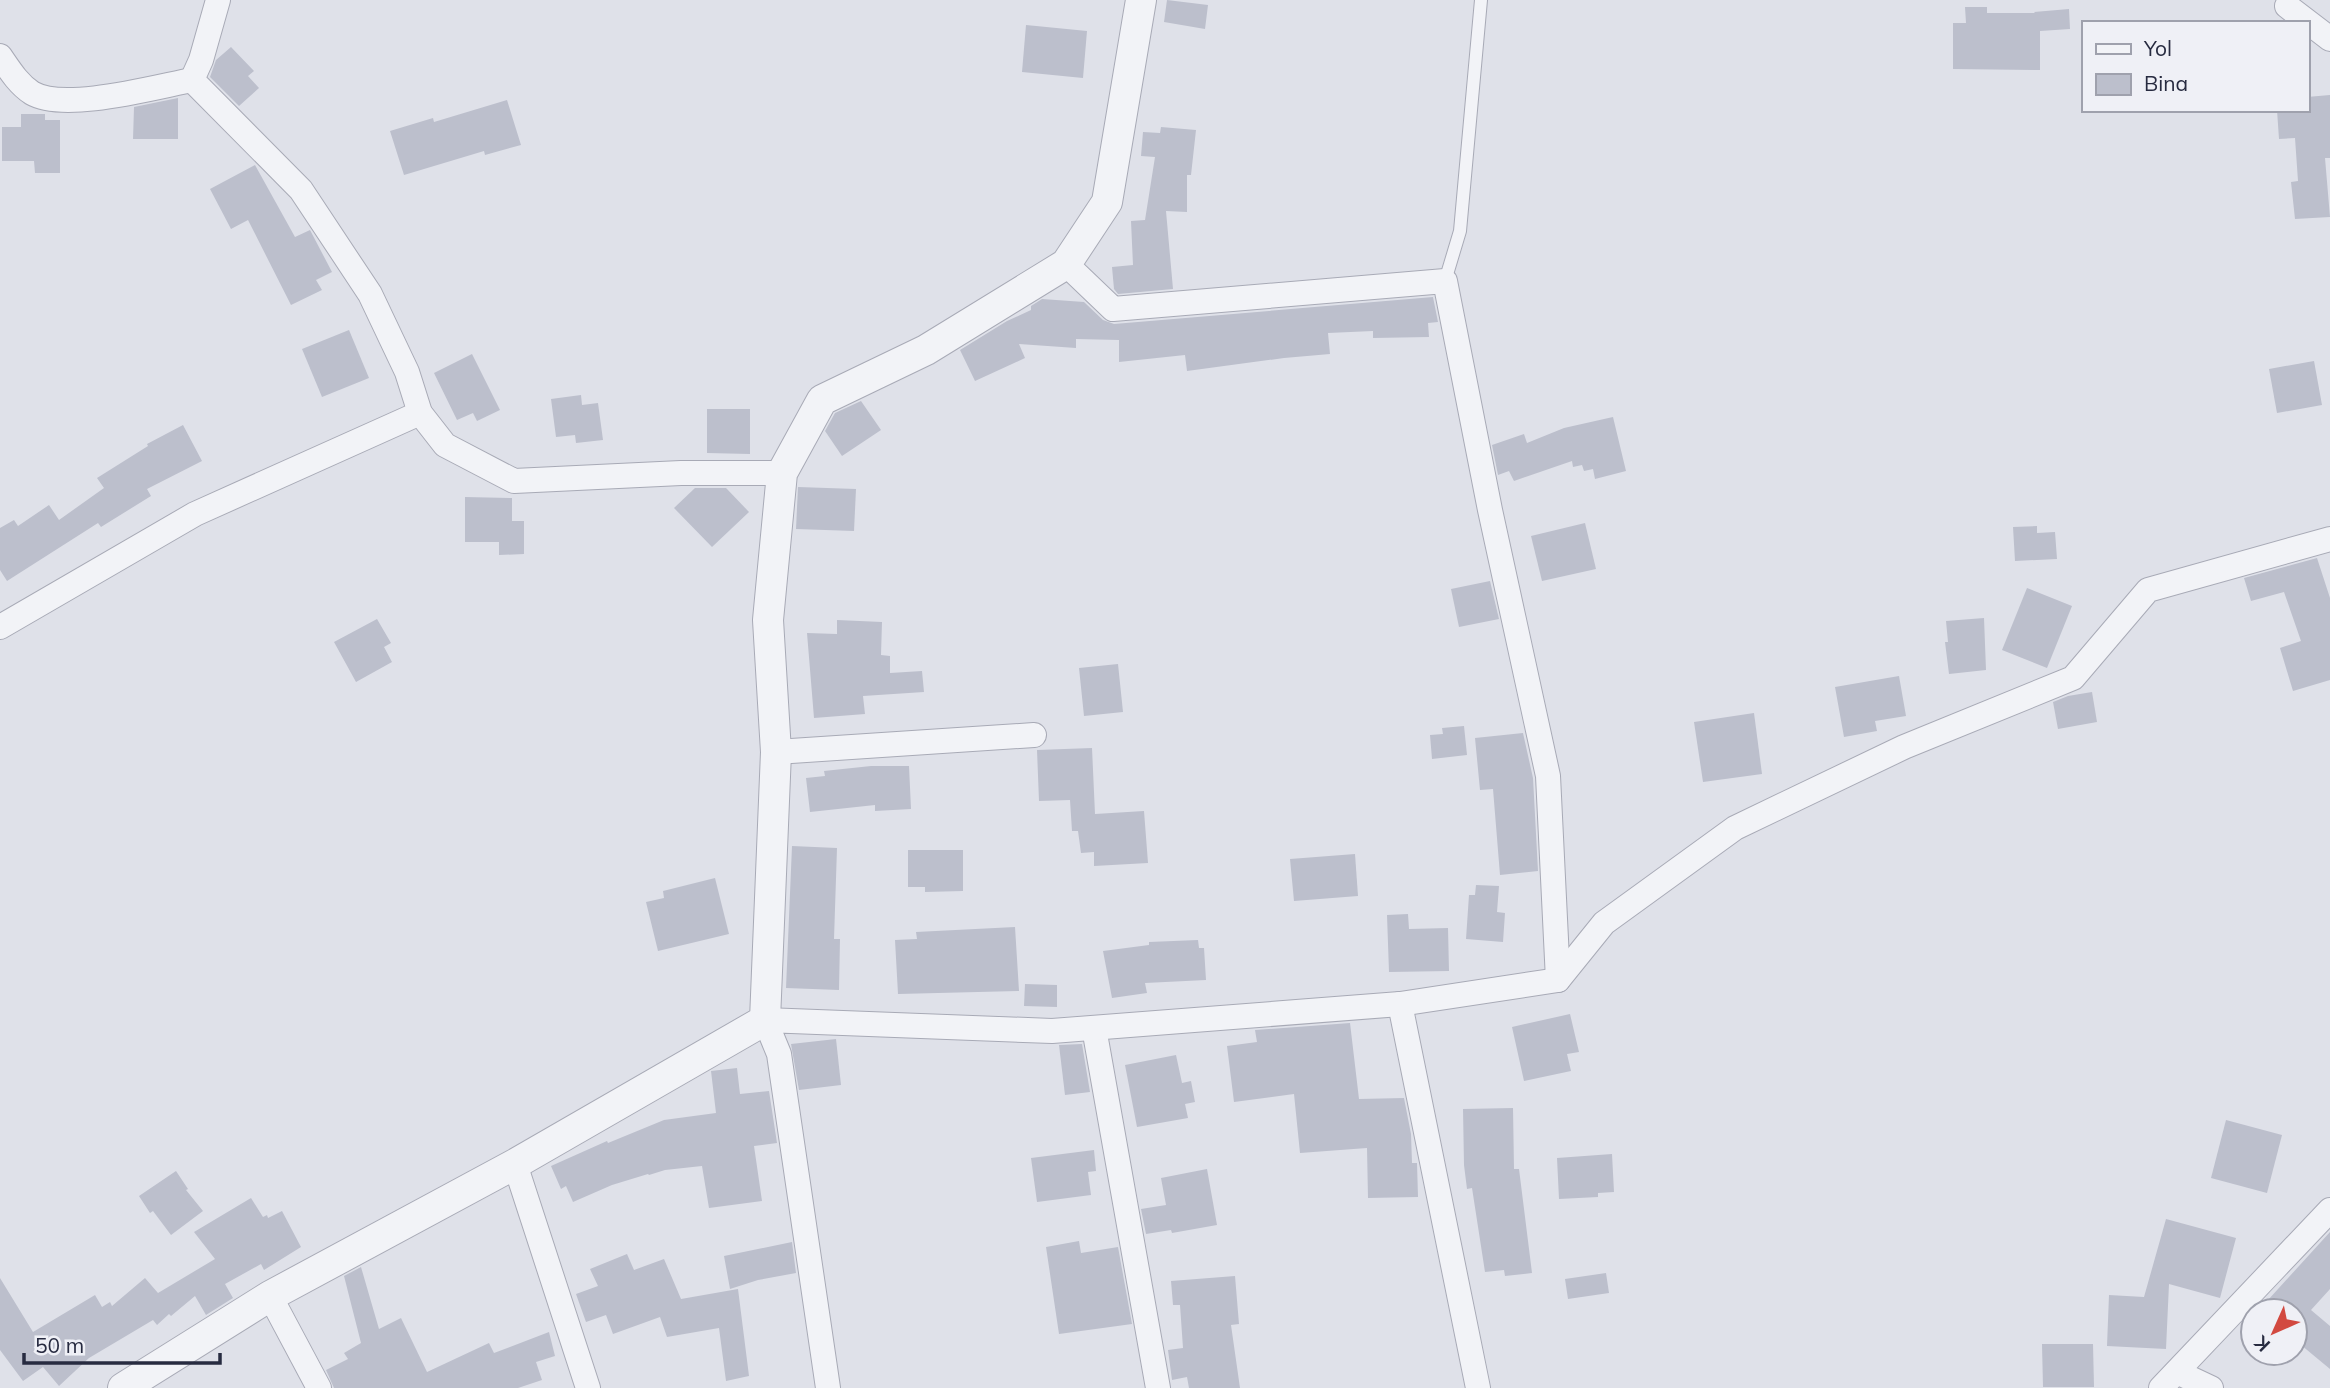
<svg xmlns="http://www.w3.org/2000/svg" width="2330" height="1388" font-family="Mulish,sans-serif">
<rect width="100%" height="100%" fill="#dfe1e9"/>
<g fill="#bcbfcc">
<path d="M 1167,0 L 1208,5 L 1205,29 L 1164,22 Z"/>
<path d="M 1965,7 L 1987,7 L 1987,13 L 2035,13 L 2034,12 L 2069,9 L 2070,29 L 2040,31 L 2040,70 L 1953,69 L 1953,23 L 1966,23 Z"/>
<path d="M 1026,25 L 1087,31 L 1083,78 L 1022,72 Z"/>
<path d="M 231,47 L 254,71 L 248,76 L 259,88 L 239,106 L 210,77 L 216,60 Z"/>
<path d="M 2330,95 L 2330,158 L 2325,158 L 2330,217 L 2295,219 L 2291,182 L 2298,181 L 2295,138 L 2279,139 L 2277,110 L 2307,110 L 2307,97 Z"/>
<path d="M 178,98 L 178,139 L 133,139 L 134,107 Z"/>
<path d="M 507,100 L 521,145 L 485,155 L 484,151 L 404,175 L 390,131 L 433,118 L 434,122 Z"/>
<path d="M 21,114 L 45,114 L 45,120 L 60,120 L 60,173 L 35,173 L 34,161 L 2,161 L 2,127 L 21,127 Z"/>
<path d="M 1161,127 L 1196,130 L 1191,175 L 1187,175 L 1187,212 L 1166,211 L 1173,289 L 1118,294 L 1114,289 L 1112,267 L 1133,265 L 1131,221 L 1145,220 L 1155,157 L 1141,156 L 1143,132 L 1160,133 Z"/>
<path d="M 255,165 L 295,237 L 310,230 L 332,272 L 316,280 L 322,290 L 291,305 L 248,220 L 231,229 L 210,189 Z"/>
<path d="M 1433,297 L 1438,322 L 1428,323 L 1429,337 L 1373,338 L 1373,331 L 1328,333 L 1330,354 L 1284,358 L 1187,371 L 1185,355 L 1119,362 L 1119,340 L 1076,339 L 1076,348 L 1019,344 L 1025,358 L 975,381 L 960,350 L 1007,321 L 1031,310 L 1031,306 L 1042,299 L 1084,302 L 1103,320 L 1114,324 Z"/>
<path d="M 349,330 L 369,378 L 322,397 L 302,349 Z"/>
<path d="M 472,354 L 500,410 L 477,421 L 473,413 L 457,420 L 434,373 Z"/>
<path d="M 2314,361 L 2322,405 L 2277,413 L 2269,369 Z"/>
<path d="M 581,395 L 582,405 L 598,403 L 603,440 L 576,443 L 575,435 L 556,437 L 551,399 Z"/>
<path d="M 861,401 L 881,430 L 842,456 L 825,431 L 835,413 Z"/>
<path d="M 707,409 L 750,409 L 750,454 L 707,453 Z"/>
<path d="M 1613,417 L 1626,471 L 1595,479 L 1593,469 L 1584,471 L 1582,465 L 1573,467 L 1572,461 L 1514,481 L 1509,471 L 1498,475 L 1492,445 L 1524,434 L 1527,443 L 1564,428 Z"/>
<path d="M 183,425 L 202,461 L 147,489 L 151,496 L 101,527 L 98,523 L 7,581 L 0,570 L 0,528 L 14,520 L 18,526 L 49,505 L 59,520 L 104,488 L 97,478 L 148,446 L 147,444 Z"/>
<path d="M 798,487 L 856,489 L 854,531 L 796,529 Z"/>
<path d="M 695,488 L 726,488 L 749,512 L 712,547 L 674,508 Z"/>
<path d="M 465,497 L 512,498 L 512,521 L 524,521 L 524,554 L 499,555 L 499,542 L 465,542 Z"/>
<path d="M 1585,523 L 1596,569 L 1542,581 L 1531,536 Z"/>
<path d="M 2037,526 L 2037,533 L 2055,532 L 2057,559 L 2015,561 L 2013,527 Z"/>
<path d="M 2317,558 L 2330,598 L 2330,680 L 2293,691 L 2280,648 L 2301,641 L 2284,592 L 2251,601 L 2244,578 Z"/>
<path d="M 1490,581 L 1499,619 L 1459,627 L 1451,589 Z"/>
<path d="M 2027,588 L 2072,606 L 2047,668 L 2002,650 Z"/>
<path d="M 1984,618 L 1986,670 L 1949,674 L 1945,642 L 1948,642 L 1946,621 Z"/>
<path d="M 377,619 L 391,643 L 384,647 L 392,662 L 356,682 L 334,642 Z"/>
<path d="M 837,620 L 882,622 L 881,655 L 890,656 L 890,673 L 922,671 L 924,692 L 863,696 L 865,714 L 814,718 L 807,633 L 837,634 Z"/>
<path d="M 1118,664 L 1123,712 L 1084,716 L 1079,668 Z"/>
<path d="M 1899,676 L 1906,716 L 1875,721 L 1877,731 L 1844,737 L 1835,687 Z"/>
<path d="M 2092,692 L 2097,722 L 2058,729 L 2053,702 L 2068,696 Z"/>
<path d="M 1754,713 L 1762,774 L 1703,782 L 1694,722 Z"/>
<path d="M 1464,726 L 1467,755 L 1432,759 L 1430,735 L 1443,734 L 1442,728 Z"/>
<path d="M 1523,733 L 1533,778 L 1538,871 L 1500,875 L 1493,789 L 1480,790 L 1475,738 Z"/>
<path d="M 1092,748 L 1095,814 L 1144,811 L 1148,863 L 1094,866 L 1094,852 L 1081,853 L 1078,831 L 1072,831 L 1070,800 L 1039,801 L 1037,750 Z"/>
<path d="M 871,766 L 909,766 L 911,809 L 875,811 L 875,805 L 810,812 L 806,778 L 825,776 L 824,771 Z"/>
<path d="M 792,846 L 837,848 L 834,939 L 840,939 L 839,990 L 786,988 Z"/>
<path d="M 908,850 L 963,850 L 963,891 L 925,892 L 925,887 L 908,887 Z"/>
<path d="M 1355,854 L 1358,896 L 1294,901 L 1290,859 Z"/>
<path d="M 715,878 L 729,934 L 658,951 L 646,902 L 664,898 L 663,891 Z"/>
<path d="M 1476,885 L 1499,886 L 1497,912 L 1505,913 L 1503,942 L 1466,939 L 1469,895 L 1475,895 Z"/>
<path d="M 1408,914 L 1409,929 L 1448,928 L 1449,971 L 1389,972 L 1387,915 Z"/>
<path d="M 1015,927 L 1019,991 L 898,994 L 895,940 L 917,939 L 916,932 Z"/>
<path d="M 1198,940 L 1199,948 L 1204,948 L 1206,980 L 1145,983 L 1147,993 L 1112,998 L 1103,951 L 1149,945 L 1149,942 Z"/>
<path d="M 1025,984 L 1057,985 L 1057,1007 L 1024,1006 Z"/>
<path d="M 1570,1014 L 1579,1052 L 1567,1054 L 1571,1071 L 1524,1081 L 1512,1027 Z"/>
<path d="M 1350,1023 L 1359,1099 L 1404,1098 L 1411,1134 L 1412,1163 L 1417,1163 L 1418,1197 L 1368,1198 L 1367,1148 L 1300,1153 L 1294,1094 L 1234,1102 L 1227,1046 L 1257,1042 L 1255,1030 Z"/>
<path d="M 836,1039 L 841,1085 L 799,1090 L 791,1044 Z"/>
<path d="M 1082,1044 L 1090,1092 L 1065,1095 L 1059,1045 Z"/>
<path d="M 1176,1055 L 1182,1083 L 1191,1081 L 1195,1102 L 1185,1104 L 1188,1118 L 1137,1127 L 1125,1065 Z"/>
<path d="M 737,1068 L 740,1094 L 769,1091 L 777,1143 L 754,1146 L 762,1201 L 709,1208 L 702,1166 L 665,1170 L 649,1175 L 648,1174 L 612,1185 L 573,1202 L 566,1186 L 561,1189 L 551,1166 L 607,1141 L 608,1143 L 664,1120 L 716,1113 L 711,1071 Z"/>
<path d="M 1513,1108 L 1514,1169 L 1519,1169 L 1532,1273 L 1505,1276 L 1504,1270 L 1485,1272 L 1472,1188 L 1467,1189 L 1464,1165 L 1463,1109 Z"/>
<path d="M 2226,1120 L 2282,1135 L 2267,1193 L 2211,1178 Z"/>
<path d="M 1094,1150 L 1096,1171 L 1088,1172 L 1091,1195 L 1037,1202 L 1031,1158 Z"/>
<path d="M 1612,1154 L 1614,1192 L 1598,1193 L 1598,1197 L 1559,1199 L 1557,1158 Z"/>
<path d="M 1207,1169 L 1217,1225 L 1172,1233 L 1171,1230 L 1146,1234 L 1141,1209 L 1166,1205 L 1161,1178 Z"/>
<path d="M 176,1171 L 188,1189 L 186,1190 L 203,1211 L 171,1235 L 153,1211 L 150,1213 L 139,1196 Z"/>
<path d="M 251,1198 L 263,1217 L 267,1215 L 268,1218 L 282,1211 L 301,1247 L 264,1270 L 261,1264 L 225,1284 L 233,1298 L 206,1315 L 195,1296 L 171,1316 L 169,1314 L 157,1325 L 153,1320 L 89,1358 L 59,1386 L 43,1367 L 23,1381 L 0,1350 L 0,1278 L 33,1332 L 95,1295 L 102,1307 L 110,1302 L 112,1306 L 145,1278 L 158,1293 L 215,1259 L 194,1232 Z"/>
<path d="M 2166,1219 L 2236,1238 L 2220,1298 L 2169,1284 L 2166,1349 L 2107,1346 L 2109,1295 L 2144,1297 Z"/>
<path d="M 2330,1232 L 2330,1289 L 2311,1310 L 2330,1326 L 2330,1369 L 2295,1340 L 2295,1311 L 2258,1311 Z"/>
<path d="M 1079,1241 L 1081,1253 L 1118,1247 L 1132,1324 L 1059,1334 L 1046,1247 Z"/>
<path d="M 792,1242 L 796,1273 L 758,1280 L 730,1289 L 724,1256 Z"/>
<path d="M 627,1254 L 634,1270 L 664,1259 L 681,1299 L 738,1289 L 749,1376 L 726,1381 L 719,1328 L 667,1337 L 660,1317 L 613,1334 L 606,1315 L 586,1322 L 576,1294 L 598,1286 L 590,1269 Z"/>
<path d="M 361,1267 L 379,1329 L 401,1318 L 427,1372 L 489,1343 L 494,1353 L 549,1332 L 555,1356 L 536,1362 L 542,1380 L 518,1388 L 334,1388 L 326,1370 L 348,1359 L 344,1353 L 361,1343 L 344,1276 Z"/>
<path d="M 1606,1273 L 1609,1293 L 1568,1299 L 1565,1279 Z"/>
<path d="M 1235,1276 L 1239,1324 L 1231,1325 L 1240,1388 L 1189,1388 L 1187,1377 L 1172,1380 L 1168,1350 L 1183,1348 L 1180,1305 L 1173,1305 L 1171,1281 Z"/>
<path d="M 2042,1344 L 2093,1344 L 2094,1387 L 2043,1387 Z"/>
</g>
<g fill="none" stroke-linecap="round" stroke-linejoin="round">
<g stroke="#a8aab6" stroke-width="14">
<path id="service" d="M 1445,281 L 1460,231 L 1481,0"/>
</g>
<g stroke="#a8aab6" stroke-width="26">
<g id="minor">
<path d="M 218,0 L 201,60 L 192,80 L 301,190 L 370,294 L 407,372 L 420,413 L 445,445 L 514,481 L 681,473 L 782,473"/>
<path d="M 2287,6 L 2330,39"/>
<path d="M 0,56 C 9,69 18,84 32,93 C 64,112 155,87 192,80"/>
<path d="M 1066,264 L 1113,309 L 1445,281 L 1490,510 L 1548,776 L 1558,980"/>
<path d="M 0,627 L 195,514 L 420,413"/>
<path d="M 776,752 L 1034,735"/>
<path d="M 1400,1004 L 1478,1388"/>
<path d="M 1094,1028 L 1158,1388"/>
<path d="M 515,1164 L 588,1388"/>
<path d="M 270,1296 L 319,1388"/>
<path d="M 2177,1372 L 2211,1388"/>
<path d="M 828,1388 L 779,1054 L 765,1020 L 1052,1031 L 1400,1004 L 1558,980 L 1604,923 L 1735,828 L 1904,747 L 2073,678 L 2148,590 L 2330,539"/>
<path d="M 2161,1388 L 2330,1210"/>
</g>
</g>
<g stroke="#a8aab6" stroke-width="32">
<path id="tertiary" d="M 123,1388 L 270,1296 L 515,1164 L 765,1020 L 776,752 L 768,620 L 782,473 L 822,400 L 926,350 L 1066,264 L 1107,202 L 1141,0"/>
</g>
<use href="#service" stroke="#f2f3f7" stroke-width="12"/>
<use href="#minor" stroke="#f2f3f7" stroke-width="24"/>
<use href="#tertiary" stroke="#f2f3f7" stroke-width="30"/>
</g>
<rect x="2082" y="21" width="228" height="91" fill="#eff0f6" stroke="#9fa1ad" stroke-width="2"/>
<rect x="2096" y="44" width="35" height="10" fill="#f2f3f7" stroke="#9fa1ad" stroke-width="2"/>
<text x="2144" y="56" font-size="21" fill="#272b40">Yol</text>
<rect x="2096" y="74" width="35" height="21" fill="#bcbfcc" stroke="#9fa1ad" stroke-width="2"/>
<text x="2144" y="91" font-size="21" fill="#272b40">Bina</text>
<g transform="translate(2274 1332) rotate(225)"><circle r="33" fill="#eff0f6" stroke="#9fa1ad" stroke-width="2"/>
<path d="M0-5L12 26L0 18L-12 26Z" fill="#d24940"/>
<text y="-10" font-size="19" font-weight="bold" text-anchor="middle" fill="#272b40">K</text>
</g>
<path d="M24 1353v10h196v-10" fill="none" stroke="#272b40" stroke-width="3.5"/>
<text x="35" y="1353" font-size="21" fill="#272b40" stroke="#eff0f6" stroke-width="5" paint-order="stroke">50 m</text>
</svg>
